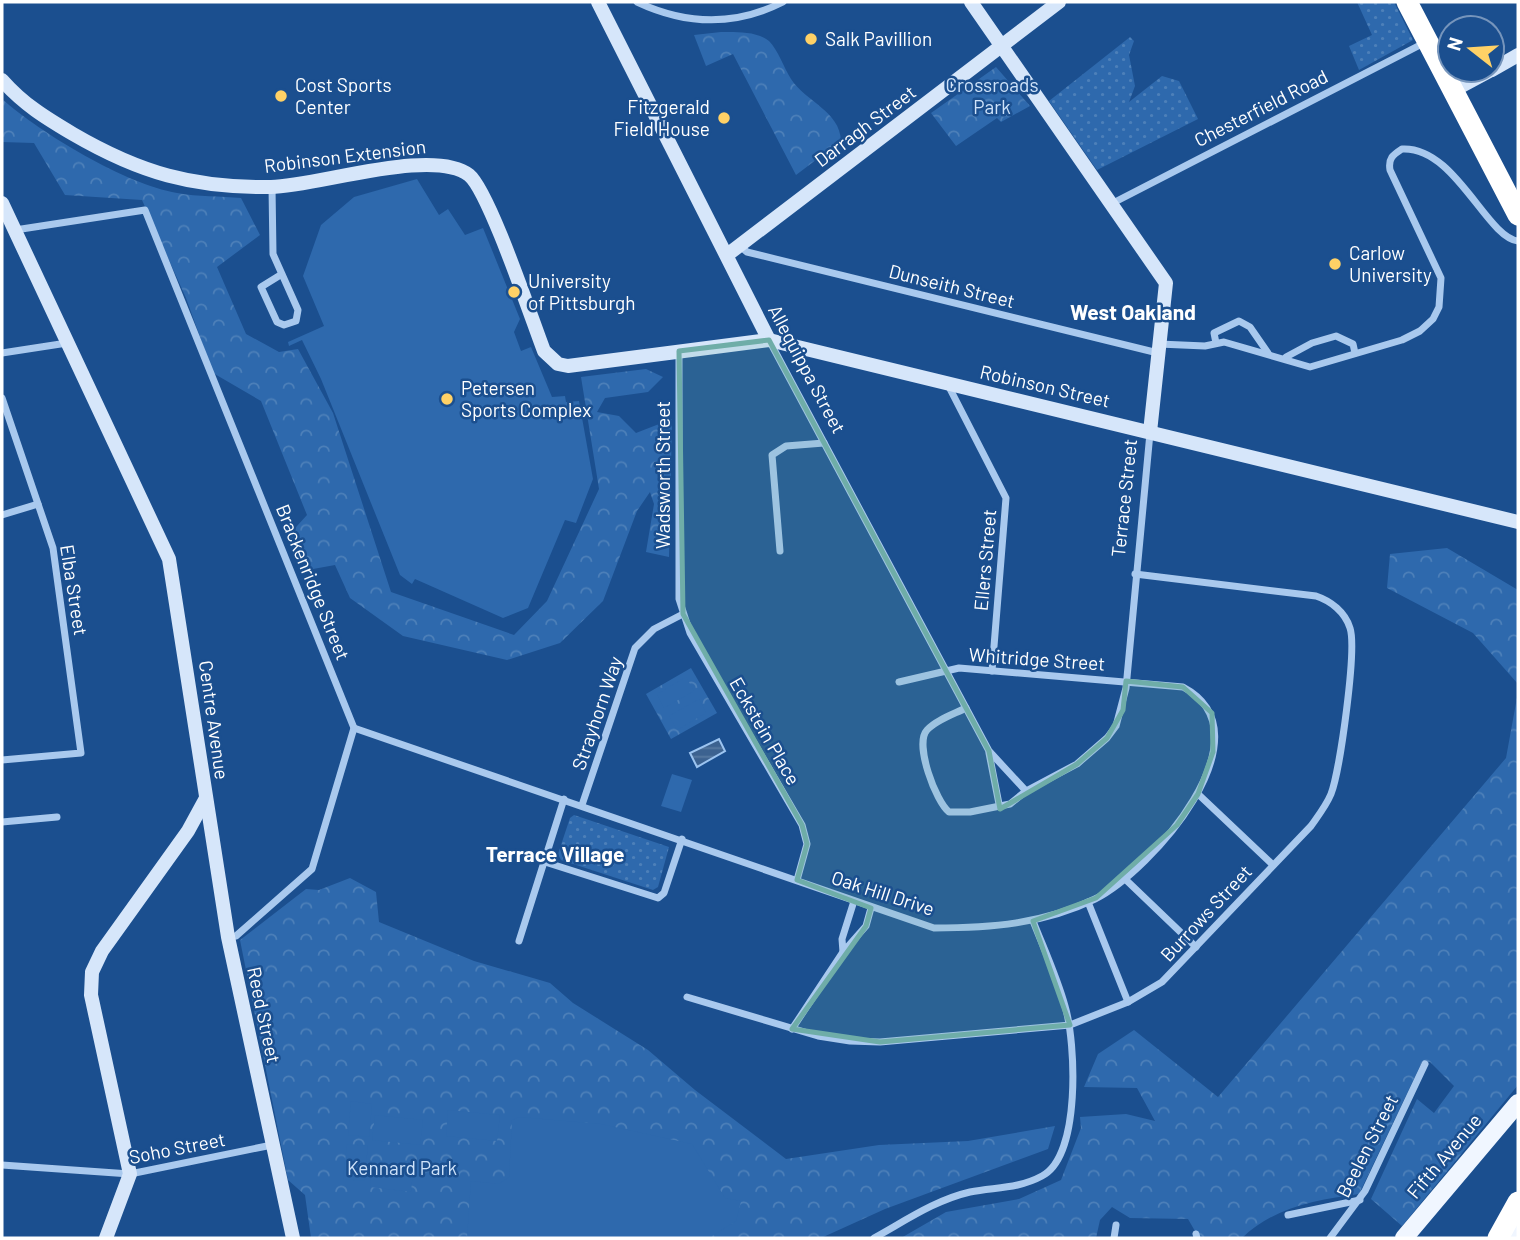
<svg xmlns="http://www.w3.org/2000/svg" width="1520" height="1240" font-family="Barlow,sans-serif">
<defs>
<pattern id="grass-dots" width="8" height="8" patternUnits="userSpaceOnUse" patternTransform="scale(1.75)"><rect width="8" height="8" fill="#2e69ad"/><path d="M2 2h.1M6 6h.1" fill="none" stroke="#4d80b9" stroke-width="1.8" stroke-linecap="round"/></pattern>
<pattern id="forest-crowns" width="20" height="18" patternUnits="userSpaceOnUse" patternTransform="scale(1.75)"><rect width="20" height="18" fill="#2e69ad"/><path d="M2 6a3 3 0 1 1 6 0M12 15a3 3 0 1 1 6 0" fill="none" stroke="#4d80b9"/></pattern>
<pattern id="water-rules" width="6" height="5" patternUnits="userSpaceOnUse" patternTransform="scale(1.75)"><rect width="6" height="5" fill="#3c6290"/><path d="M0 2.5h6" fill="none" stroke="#597aa1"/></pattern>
</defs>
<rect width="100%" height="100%" fill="#1b4f8f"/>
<g fill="url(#grass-dots)">
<path d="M 1357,2 L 1394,2 L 1413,40 L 1359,70 L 1349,46 L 1372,35 Z"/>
<path d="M 1130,37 L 1134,41 L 1129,55 L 1135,86 L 1129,102 L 1162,76 L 1179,81 L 1198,119 L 1097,170 L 1049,101 Z"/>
<path d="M 574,815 L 669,847 L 658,887 L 653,890 L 561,860 L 558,854 L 570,818 Z"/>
</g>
<g fill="url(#forest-crowns)">
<path d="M 721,32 C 735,32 757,31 769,41 C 778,50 784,68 791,79 C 806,102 840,111 841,141 L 796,175 L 733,54 L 706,66 L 694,35 Z"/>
<path d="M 996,67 L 1030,106 L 1001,122 L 997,118 L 956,146 L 931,113 Z"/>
<path d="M 2,99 C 42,134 125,184 177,193 C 198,197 220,196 241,198 L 260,235 L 217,267 L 246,334 L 279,352 L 298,349 L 333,413 L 391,592 L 514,635 L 547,601 L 599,489 L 581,377 L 646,369 L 663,377 L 648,392 L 605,398 L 597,412 L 619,416 L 636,433 L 672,419 L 669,557 L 646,552 L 654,504 L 650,492 L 637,511 L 603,601 L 560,643 L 507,660 L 403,636 L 350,598 L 335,565 L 302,571 L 287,537 L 307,515 L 261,401 L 213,373 L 186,298 L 142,200 L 65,195 L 34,143 L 2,142 Z"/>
<path d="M 1447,548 L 1518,590 L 1518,684 L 1473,633 L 1387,588 L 1390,554 Z"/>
<path d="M 691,668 L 717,713 L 671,739 L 646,694 Z"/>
<path d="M 1518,692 L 1518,1085 L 1402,1226 L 1371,1199 L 1417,1099 L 1434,1113 L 1454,1086 L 1430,1062 L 1422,1062 L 1359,1194 C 1316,1200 1274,1207 1242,1238 L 1199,1238 L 1188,1219 L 1130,1218 L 1112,1207 L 1100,1220 L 1096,1238 L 901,1238 L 946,1212 L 1019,1199 L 1061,1180 L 1081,1128 L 1080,1117 L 1126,1114 L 1155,1121 L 1137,1088 L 1084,1087 L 1098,1054 L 1134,1030 L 1218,1097 L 1506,758 Z"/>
<path d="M 350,878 L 376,892 L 379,922 L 474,961 L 550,983 L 573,1003 L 648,1050 L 695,1090 L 786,1159 L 879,1145 L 968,1141 L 1055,1126 L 1048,1149 L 885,1209 L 821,1238 L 311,1238 L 305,1195 L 288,1180 L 240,940 L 306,889 L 319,890 Z"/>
</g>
<g fill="#2e69ad">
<path d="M 417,179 L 439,215 L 448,209 L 465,235 L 483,228 L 520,319 L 514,332 L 521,351 L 531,347 L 552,397 L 565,396 L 566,402 L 579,401 L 593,479 L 576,523 L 565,520 L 528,608 L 503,618 L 415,579 L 412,584 L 400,575 L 321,379 L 302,340 L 289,346 L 288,342 L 324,326 L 303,276 L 321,225 L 354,197 Z"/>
<path d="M 686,677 L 694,691 L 664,708 L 657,694 Z"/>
<path d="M 699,699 L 706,713 L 677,730 L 669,716 Z"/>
<path d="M 672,774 L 692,780 L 681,812 L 661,806 Z"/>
<path d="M 351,1101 L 372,1104 L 369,1137 L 348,1135 Z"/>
<path d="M 448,1110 L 500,1115 L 497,1141 L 446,1136 Z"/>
<path d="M 375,1115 L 423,1120 L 420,1145 L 372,1140 Z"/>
<path d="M 519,1117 L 601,1124 L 692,1144 L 725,1198 L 741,1201 L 736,1221 L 709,1238 L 467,1238 L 471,1181 L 499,1184 L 509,1177 L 512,1120 Z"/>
<path d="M 347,1144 L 368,1146 L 364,1181 L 343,1179 Z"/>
<path d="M 372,1167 L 413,1171 L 411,1192 L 370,1187 Z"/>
</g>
<path fill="url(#water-rules)" stroke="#9cc4f0" stroke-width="2" d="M 719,739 L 725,751 L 697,767 L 690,753 Z"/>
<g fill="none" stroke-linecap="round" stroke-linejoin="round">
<g stroke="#a9c9ee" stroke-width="7">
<path d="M 637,2 C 686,25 734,27 783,2"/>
<path d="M 272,187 L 273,254 L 298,310 L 296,321 L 284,325 L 277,322 L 261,287 L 282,274"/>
<path d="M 1111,204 L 1424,43"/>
<path d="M 15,230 L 145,210 L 354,728 L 312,869 L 236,936 L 228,937"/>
<path d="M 740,246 L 747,252 L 1158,353"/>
<path d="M 769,340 L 989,751 L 1026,791"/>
<path d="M 1216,343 L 1214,333 L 1239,321 L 1250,327 L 1268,353"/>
<path d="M 1159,344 L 1205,346 L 1224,342 L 1310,367 L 1402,340 L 1420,331 L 1433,319 L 1439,307 L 1441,278 L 1390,170 C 1388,158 1393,155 1402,149 C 1455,146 1486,237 1518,241"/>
<path d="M 679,352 L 679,599 L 690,633 L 802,825 L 807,844 L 797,880"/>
<path d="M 2,353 L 67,343"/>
<path d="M 1286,357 L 1312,343 L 1336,336 L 1353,344 L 1355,353"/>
<path d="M 947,383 L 1006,498 L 992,671"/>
<path d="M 2,398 L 53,548 L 81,753 L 2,760"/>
<path d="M 2,515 L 38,504"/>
<path d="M 780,551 L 772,455 L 786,446 L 824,443"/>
<path d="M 966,708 C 954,714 936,720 927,730 C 914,744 936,802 949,812 L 970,812 L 1010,804 L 1026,791 L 1077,764 L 1107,738 L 1116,726 L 1126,688 L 1150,433"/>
<path d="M 354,728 L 934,928 C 990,928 1044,924 1095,899 C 1151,871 1272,734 1183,687 L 959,668 L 899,682"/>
<path d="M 989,753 L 999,804"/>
<path d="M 1198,794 L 1273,865"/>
<path d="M 582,805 L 635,648 L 654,629 L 683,614"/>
<path d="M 2,822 L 57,817"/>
<path d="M 545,862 L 658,898 L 664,893 L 682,839"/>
<path d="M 1124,878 L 1196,947"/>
<path d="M 854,901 L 842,939 L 843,952 L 866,926 L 871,908"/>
<path d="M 1088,902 L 1128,1002"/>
<path d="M 519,941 L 564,799"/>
<path d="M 687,997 L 818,1036 L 850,1041 L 880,1042 L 1070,1025 L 1128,1002 L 1162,982 L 1311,826 C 1318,816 1326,806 1331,794 C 1340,771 1357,649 1350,628 C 1345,612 1331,601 1316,596 L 1135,574"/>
<path d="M 792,1029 L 843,952"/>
<path d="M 2,1165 L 130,1174 L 272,1145"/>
<path d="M 1288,1215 L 1360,1200"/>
<path d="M 1196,1234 L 1197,1238"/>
<path d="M 874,1238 C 905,1221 935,1200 970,1192 C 995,1187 1018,1189 1042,1176 C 1081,1156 1076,1043 1065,1006 C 1057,977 1044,949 1033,921"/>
<path d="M 1114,1238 L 1116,1225"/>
<path d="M 1330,1238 L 1365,1191 L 1425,1064"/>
</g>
<g stroke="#d6e6fa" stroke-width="14">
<path d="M 598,2 L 769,340"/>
<path d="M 971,2 L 1166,283 L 1150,432"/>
<path d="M 1492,70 L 1518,55"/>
<path d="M 2,80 C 23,104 46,118 73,134 C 140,173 193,188 271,187 C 318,186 433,147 469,175 C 489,191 532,320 544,351 L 558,364 L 568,366 L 769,340 L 1518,522"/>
<path d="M 1452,91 L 1491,70"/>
<path d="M 2,203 L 169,559 L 228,937 L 293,1238"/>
<path d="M 727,255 L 1059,2"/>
<path d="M 106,1238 L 130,1174 L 91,995 L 92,972 L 102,951 L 188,831 L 206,798"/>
</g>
<g stroke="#f0f6ff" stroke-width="18">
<path d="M 1404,1238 L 1518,1103"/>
<path d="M 1507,1238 L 1518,1228"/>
</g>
<g stroke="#fff" stroke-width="21">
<path d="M 1407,2 L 1518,215"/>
<path d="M 1498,1238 L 1518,1202"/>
</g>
</g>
<path fill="#6fada8" fill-opacity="0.2" stroke="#6fada8" stroke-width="5" stroke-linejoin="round" d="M 769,340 L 989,751 L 1000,809 L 1077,764 L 1107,738 L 1123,710 L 1126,681 L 1183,687 L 1212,713 L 1213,752 L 1198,794 L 1177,825 L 1096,898 L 1033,921 L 1070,1025 L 880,1042 L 792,1029 L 866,926 L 871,908 L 797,880 L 807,844 L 802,825 L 683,614 L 679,351 Z"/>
<g fill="#ffd166" stroke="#1b4f8f" stroke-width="2.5">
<circle cx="811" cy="39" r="7"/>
<circle cx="281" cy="96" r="7"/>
<circle cx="724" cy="118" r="7"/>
<circle cx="1335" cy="264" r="7"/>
<circle cx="514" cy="292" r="7"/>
<circle cx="447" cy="399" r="7"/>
</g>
<g text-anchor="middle" stroke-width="5" stroke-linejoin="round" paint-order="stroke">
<g font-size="19" fill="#fff" stroke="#1b4f8f" text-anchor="start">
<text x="825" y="46">Salk Pavillion</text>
<text x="295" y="92">Cost Sports<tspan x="295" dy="22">Center</tspan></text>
<text x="710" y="114" text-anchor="end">Fitzgerald<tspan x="710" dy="22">Field House</tspan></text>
<text x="1349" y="260">Carlow<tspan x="1349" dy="22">University</tspan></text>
<text x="528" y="288">University<tspan x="528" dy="22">of Pittsburgh</tspan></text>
<text x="461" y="395">Petersen<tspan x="461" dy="22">Sports Complex</tspan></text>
</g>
<g font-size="19" fill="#cfe3fa" stroke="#1b4f8f">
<text x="992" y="92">Crossroads<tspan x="992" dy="22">Park</tspan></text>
<text x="402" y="1175">Kennard Park</text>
</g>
<g font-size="19" fill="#fff" stroke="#1b4f8f">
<text transform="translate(1261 108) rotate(-27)" y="7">Chesterfield Road</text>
<text transform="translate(865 126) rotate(-37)" y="7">Darragh Street</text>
<text transform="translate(345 156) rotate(-7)" y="7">Robinson Extension</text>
<text transform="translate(952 286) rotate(14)" y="7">Dunseith Street</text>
<text transform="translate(807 369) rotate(62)" y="7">Allequippa Street</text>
<text transform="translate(1045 386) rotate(13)" y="7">Robinson Street</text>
<text transform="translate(663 475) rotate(-90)" y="7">Wadsworth Street</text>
<text transform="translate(1124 498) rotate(-84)" y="7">Terrace Street</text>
<text transform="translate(985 560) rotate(-85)" y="7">Ellers Street</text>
<text transform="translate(313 582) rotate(68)" y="7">Brackenridge Street</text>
<text transform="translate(74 590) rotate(81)" y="7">Elba Street</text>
<text transform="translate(1037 659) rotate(4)" y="7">Whitridge Street</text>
<text transform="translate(597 713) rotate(-71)" y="7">Strayhorn Way</text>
<text transform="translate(214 720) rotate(82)" y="7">Centre Avenue</text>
<text transform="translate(765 731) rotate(60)" y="7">Eckstein Place</text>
<text transform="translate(883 893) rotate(18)" y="7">Oak Hill Drive</text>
<text transform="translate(1206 913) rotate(-47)" y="7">Burrows Street</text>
<text transform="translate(264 1015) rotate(78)" y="7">Reed Street</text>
<text transform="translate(1367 1146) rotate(-63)" y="7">Beelen Street</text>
<text transform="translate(177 1148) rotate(-11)" y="7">Soho Street</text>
<text transform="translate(1444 1156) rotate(-50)" y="7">Fifth Avenue</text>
</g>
<g font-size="21" font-weight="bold" fill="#fff" stroke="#1b4f8f">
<text x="1133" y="320">West Oakland</text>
<text x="555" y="862">Terrace Village</text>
</g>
</g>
<rect width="1520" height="1240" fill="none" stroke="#ffffff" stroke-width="7"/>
<g transform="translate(1471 49) rotate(287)"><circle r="33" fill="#1b4f8f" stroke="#7695bc" stroke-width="2"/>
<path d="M0-5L12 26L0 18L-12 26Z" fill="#ffd166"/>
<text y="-10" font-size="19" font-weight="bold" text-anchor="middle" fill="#ffffff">N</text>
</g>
</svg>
